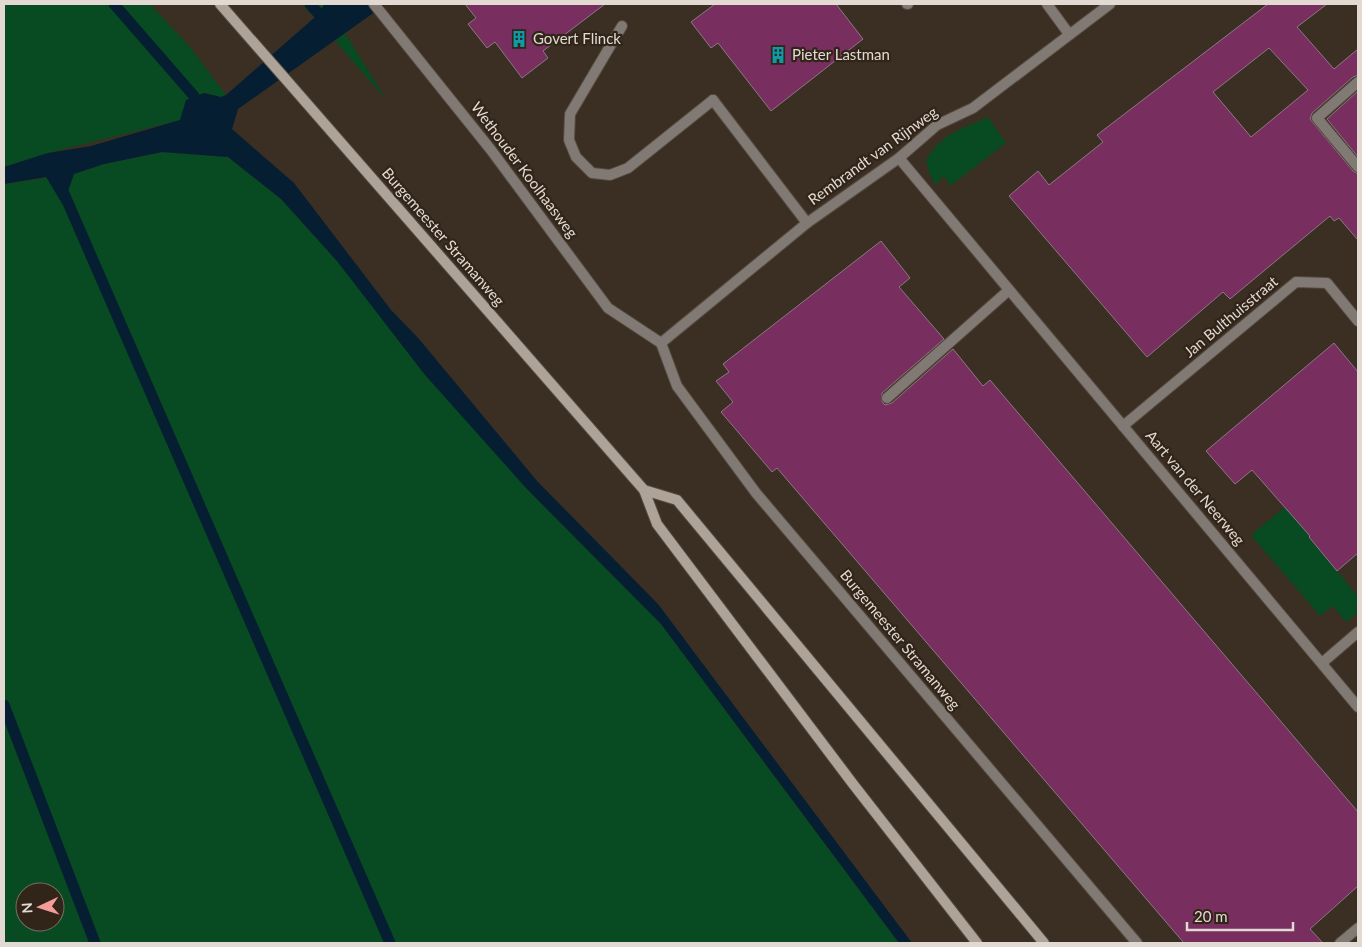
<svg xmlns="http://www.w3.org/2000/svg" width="1362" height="947" font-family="Lato,sans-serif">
<rect width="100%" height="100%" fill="#3b2e23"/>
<g fill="#084a21" fill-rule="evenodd">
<path d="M 4,4 L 150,4 L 191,48 L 226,95 L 221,97 L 204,93 L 186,100 L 181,120 L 48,153 L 4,167 Z"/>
<path d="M 302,4 L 325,4 L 314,18 Z"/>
<path d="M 345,33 L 387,101 L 335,41 Z"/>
<path d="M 988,117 L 1006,143 L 950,186 L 944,176 L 935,185 L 929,172 L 926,160 C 941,134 962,129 988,117 Z"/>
<path d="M 163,152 L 228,157 L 281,199 L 337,261 L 526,488 L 661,624 L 899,943 L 4,943 L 4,184 L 74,174 L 104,164 ZM 25,892 L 55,892 L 55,922 L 25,922 Z"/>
<path d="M 1286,506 L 1358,597 L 1358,612 L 1346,622 L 1333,606 L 1320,616 L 1251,535 Z"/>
</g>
<path fill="#061e31" d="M 325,4 L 386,4 L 238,109 L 232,129 L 294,183 L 391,310 L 419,339 L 537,481 L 658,604 L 912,943 L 899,943 L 661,624 L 526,488 L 425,375 L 337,261 L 281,199 L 228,157 L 162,152 L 104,164 L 74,174 L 63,205 L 46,177 L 4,184 L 4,167 L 48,153 L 91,146 L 180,120 L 186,100 L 204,93 L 221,97 L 226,95 L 314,18 Z"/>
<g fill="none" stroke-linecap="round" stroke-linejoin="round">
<g stroke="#061e31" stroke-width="11">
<path d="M 114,4 L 194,96"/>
<path d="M 310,4 L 318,13"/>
<path d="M 62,189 L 390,943"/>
<path d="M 4,705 L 95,943"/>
</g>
</g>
<g fill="#782e5f" stroke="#8b7983" fill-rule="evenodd">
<path d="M 465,4 L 605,4 L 543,51 L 548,58 L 522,78 L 495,42 L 487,48 L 468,24 L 476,18 Z"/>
<path d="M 715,4 L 836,4 L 863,39 L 771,111 L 718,43 L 711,48 L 691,22 Z"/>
<path d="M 1268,4 L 1327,4 L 1297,27 L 1334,69 L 1358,49 L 1358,75 L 1353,77 L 1312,113 L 1310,119 L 1353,171 L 1358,174 L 1358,240 L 1339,218 L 1334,221 L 1330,216 L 1230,299 L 1223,292 L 1147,357 L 1009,196 L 1038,171 L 1049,185 L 1103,142 L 1097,135 ZM 1269,48 L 1308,90 L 1251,137 L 1213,92 Z"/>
<path d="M 1358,91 L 1358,157 L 1327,119 Z"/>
<path d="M 881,241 L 910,278 L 899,287 L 944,339 L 882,393 L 882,402 L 885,405 L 892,403 L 953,349 L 983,386 L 990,380 L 1358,812 L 1358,886 L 1310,929 L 1323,943 L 1184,943 L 777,468 L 772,472 L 721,412 L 733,402 L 716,381 L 729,372 L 723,364 Z"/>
<path d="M 1334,343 L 1358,372 L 1358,553 L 1337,571 L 1309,537 L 1310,536 L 1252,470 L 1235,484 L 1206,451 Z"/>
</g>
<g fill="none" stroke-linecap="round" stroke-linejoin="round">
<g stroke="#564a3f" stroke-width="12">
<g id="service">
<path d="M 907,4 L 908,4"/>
<path d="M 622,26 L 570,114 L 569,140 L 576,157 L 592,173 L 610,175 L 628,168 L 713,100"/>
<path d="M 1358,82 L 1317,118 L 1358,167"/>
<path d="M 1340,943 L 1358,928"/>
</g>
</g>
<g stroke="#564a3f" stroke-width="12">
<g id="minor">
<path d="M 374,4 L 491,150 L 608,308 L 661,343"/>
<path d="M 1047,4 L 1069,34"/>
<path d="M 713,100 L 807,223"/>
<path d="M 899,158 L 1358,707"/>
<path d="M 661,343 L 677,386 L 756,493 L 1137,943"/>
<path d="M 661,343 L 807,223 L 899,158 L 937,125 L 973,108 L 1110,4"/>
<path d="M 887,398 L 1009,290"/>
<path d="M 1123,426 L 1296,282 L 1327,283 L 1358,321"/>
<path d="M 1322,663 L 1358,632"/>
</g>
</g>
<g stroke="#564a3f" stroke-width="12">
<g id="secondary">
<path d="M 220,4 L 644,490 L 657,524 L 853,784 L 977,943"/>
<path d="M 644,490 L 677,500 L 1044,943"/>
</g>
</g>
<use href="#service" stroke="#817a74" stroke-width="10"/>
<use href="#minor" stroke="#817a74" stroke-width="10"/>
<use href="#secondary" stroke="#aea399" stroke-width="10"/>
</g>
<defs>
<g id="building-bare" transform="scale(1.35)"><path d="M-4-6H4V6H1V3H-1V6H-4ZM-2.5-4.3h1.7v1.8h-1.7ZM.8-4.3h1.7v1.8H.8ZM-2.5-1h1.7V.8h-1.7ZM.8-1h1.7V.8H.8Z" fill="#0f9aa8" stroke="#312419" stroke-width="2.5" paint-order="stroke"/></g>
</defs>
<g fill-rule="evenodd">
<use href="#building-bare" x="519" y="39"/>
<use href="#building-bare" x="778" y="55"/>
</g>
<g text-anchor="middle" stroke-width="4.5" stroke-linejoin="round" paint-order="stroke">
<g font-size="15" fill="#e2dad2" stroke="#312419" text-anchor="start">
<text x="533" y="44">Govert Flinck</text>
<text x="792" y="60">Pieter Lastman</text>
</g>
<g font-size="15" fill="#e2dad2" stroke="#312419">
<text transform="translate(873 156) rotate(-36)" y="5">Rembrandt van Rijnweg</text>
<text transform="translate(524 170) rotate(53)" y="5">Wethouder Koolhaasweg</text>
<text transform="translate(443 237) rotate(49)" y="5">Burgemeester Stramanweg</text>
<text transform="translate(1231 317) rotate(-40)" y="5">Jan Bulthuisstraat</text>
<text transform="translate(1195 488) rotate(50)" y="5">Aart van der Neerweg</text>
<text transform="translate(900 640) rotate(50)" y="5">Burgemeester Stramanweg</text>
</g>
</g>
<rect width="1362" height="947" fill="none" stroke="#e2dad2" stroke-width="10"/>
<g transform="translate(40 907) rotate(266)"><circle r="24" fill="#312419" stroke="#786d63"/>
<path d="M0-4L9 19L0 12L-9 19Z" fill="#f59b98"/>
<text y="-8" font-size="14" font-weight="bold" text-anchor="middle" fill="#e2dad2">N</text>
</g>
<path d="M1187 922v8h106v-8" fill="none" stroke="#e2dad2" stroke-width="2.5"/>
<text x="1194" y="922" font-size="15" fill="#e2dad2" stroke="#312419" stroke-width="4" paint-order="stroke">20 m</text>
</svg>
